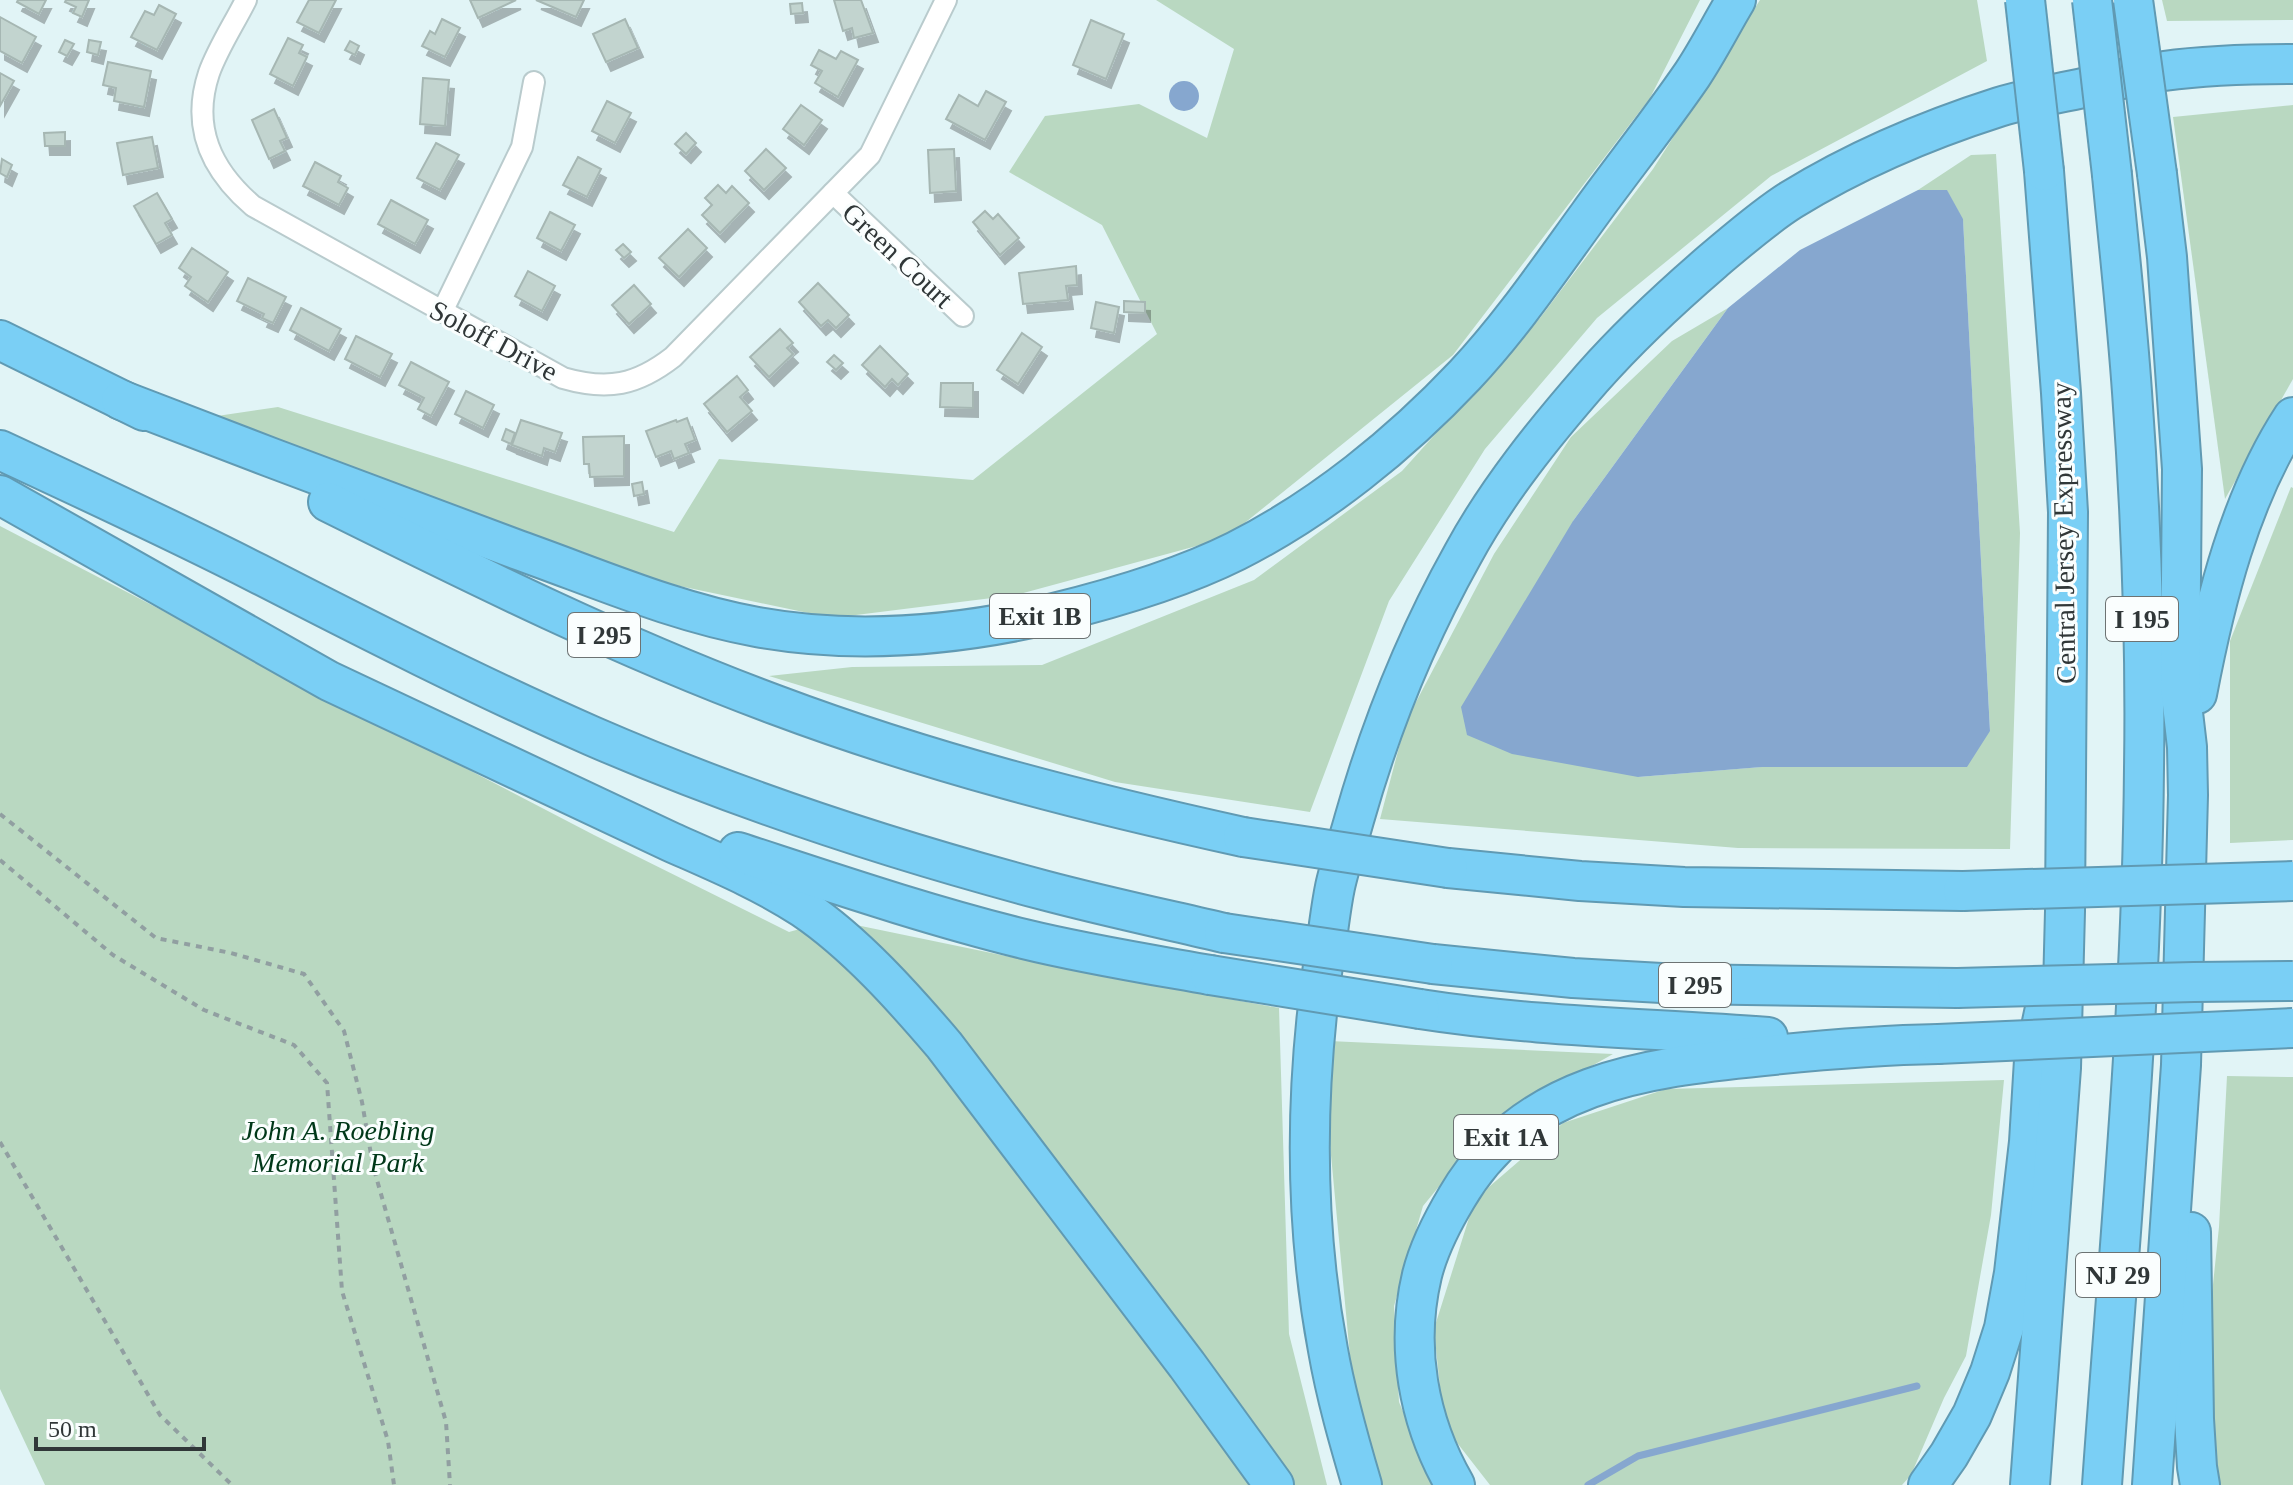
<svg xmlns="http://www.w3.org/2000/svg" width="2293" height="1485" font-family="'Times New Roman',serif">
<defs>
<filter id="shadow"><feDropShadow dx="5" dy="9" stdDeviation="0" flood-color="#0004"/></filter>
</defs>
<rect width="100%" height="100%" fill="#e1f4f6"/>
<g fill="#b9d8c1">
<path d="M 1156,0 L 1700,0 L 1650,98 L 1453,355 L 1226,538 L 1016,595 L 832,618 L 646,579 L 217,416 L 278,407 L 674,532 L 719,459 L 973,480 L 1157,334 L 1102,225 L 1009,172 L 1045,116 L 1139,104 L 1207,138 L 1234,49 Z"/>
<path d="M 1760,0 L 1977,0 L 1987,61 L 1771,176 L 1597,318 L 1485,449 L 1389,601 L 1310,812 L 1115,782 L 769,676 L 852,667 L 1042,665 L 1254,580 L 1402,471 L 1540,318 L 1653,169 Z"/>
<path d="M 2162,0 L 2293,0 L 2293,20 L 2167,21 Z"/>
<path d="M 2293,105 L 2293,379 L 2225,499 L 2173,117 Z"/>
<path d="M 1996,154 L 2020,533 L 2010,849 L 1738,848 L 1380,819 L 1406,721 L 1494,554 L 1571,437 L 1672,341 L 1728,308 L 1573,521 L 1638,777 L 1761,767 L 1990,731 L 1963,220 L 1947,191 L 1918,190 L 1971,155 Z"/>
<path d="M 2291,487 L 2293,488 L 2293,840 L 2230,843 L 2230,641 Z"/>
<path d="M 0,526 L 594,835 L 789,932 L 832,920 L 1088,973 L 1279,1008 L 1289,1334 L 1327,1485 L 45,1485 L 0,1389 Z"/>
<path d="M 1329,1041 L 1613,1054 L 1492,1122 L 1423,1206 L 1394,1306 L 1399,1402 L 1434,1485 L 1380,1485 L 1356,1419 L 1327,1113 Z"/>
<path d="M 2227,1076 L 2293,1077 L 2293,1485 L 2192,1485 L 2219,1227 Z"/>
<path d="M 2004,1080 L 1991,1215 L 1966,1356 L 1944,1398 L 1911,1475 L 1902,1485 L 1490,1485 L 1444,1426 L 1434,1329 L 1475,1199 L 1563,1123 L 1666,1089 Z"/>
</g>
<g fill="#86a7cf">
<circle cx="1184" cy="96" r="15"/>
<path d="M 1918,190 L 1947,190 L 1963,219 L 1990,731 L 1967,767 L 1762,767 L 1638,777 L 1512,754 L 1467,735 L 1461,707 L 1573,521 L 1728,308 L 1800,250 Z"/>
</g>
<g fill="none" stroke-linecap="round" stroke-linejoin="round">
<path stroke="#86a7cf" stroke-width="7" d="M 1588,1485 L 1638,1456 L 1917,1386"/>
</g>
<g fill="#c2d4cf" stroke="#a6b7b3" stroke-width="2" filter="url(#shadow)">
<path d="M 18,0 L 46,0 L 39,14 L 17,2 Z"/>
<path d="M 66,0 L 89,0 L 82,17 L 73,13 L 76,7 L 65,2 Z"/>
<path d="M 309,0 L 336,0 L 319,33 L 297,22 Z"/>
<path d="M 470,0 L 516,0 L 478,18 Z"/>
<path d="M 536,0 L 584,0 L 576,17 Z"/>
<path d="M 834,0 L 861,0 L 873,33 L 854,38 L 852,28 L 843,31 Z"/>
<path d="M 802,3 L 803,13 L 791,14 L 790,4 Z"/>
<path d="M 159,5 L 176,14 L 157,50 L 131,37 L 145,11 L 154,15 Z"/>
<path d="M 0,17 L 36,37 L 22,63 L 0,51 Z"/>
<path d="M 442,19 L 460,28 L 445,57 L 422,46 L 430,31 L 435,34 Z"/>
<path d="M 625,19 L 638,48 L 606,62 L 593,34 Z"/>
<path d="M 1091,20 L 1124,34 L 1106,79 L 1073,65 Z"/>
<path d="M 288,38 L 303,45 L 299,53 L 307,57 L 293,86 L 270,74 Z"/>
<path d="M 65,40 L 74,44 L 67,56 L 59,52 Z"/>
<path d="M 89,40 L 101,42 L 98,55 L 87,52 Z"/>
<path d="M 350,41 L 359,46 L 355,55 L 345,50 Z"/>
<path d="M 819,50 L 836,59 L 841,51 L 858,60 L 838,97 L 815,83 L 822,71 L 811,65 Z"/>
<path d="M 108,62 L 151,71 L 144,107 L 114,101 L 116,88 L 103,85 Z"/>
<path d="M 0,73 L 14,81 L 0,106 Z"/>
<path d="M 423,78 L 449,80 L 445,126 L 420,124 Z"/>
<path d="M 986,91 L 1006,102 L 985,140 L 946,119 L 959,95 L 978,106 Z"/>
<path d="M 607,101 L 631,113 L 615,143 L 592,131 Z"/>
<path d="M 801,105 L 822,120 L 804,145 L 783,129 Z"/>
<path d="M 274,109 L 287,138 L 280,141 L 285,151 L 269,159 L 252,120 Z"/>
<path d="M 65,132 L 65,146 L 45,146 L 44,133 Z"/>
<path d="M 686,133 L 696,143 L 686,154 L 675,144 Z"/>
<path d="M 152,137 L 158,168 L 123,175 L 117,143 Z"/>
<path d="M 436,143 L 459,155 L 440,190 L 417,178 Z"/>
<path d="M 766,149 L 786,168 L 764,190 L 745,171 Z"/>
<path d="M 954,149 L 956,191 L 930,193 L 928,150 Z"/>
<path d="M 578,157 L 601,169 L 587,197 L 563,185 Z"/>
<path d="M 2,159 L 12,165 L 7,177 L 0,173 Z"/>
<path d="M 315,162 L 341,176 L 338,182 L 348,188 L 339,205 L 303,186 Z"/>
<path d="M 718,185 L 726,193 L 732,186 L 749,203 L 720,233 L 702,215 L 712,205 L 705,198 Z"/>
<path d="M 157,193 L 172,219 L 165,223 L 172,235 L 156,244 L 134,206 Z"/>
<path d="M 391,200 L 428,220 L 415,244 L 378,224 Z"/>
<path d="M 985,211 L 993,219 L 998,214 L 1019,238 L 1000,255 L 973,222 Z"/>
<path d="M 550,212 L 575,225 L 561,251 L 537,238 Z"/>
<path d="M 688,229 L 707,248 L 679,277 L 659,258 Z"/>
<path d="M 623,244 L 631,252 L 624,258 L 616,250 Z"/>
<path d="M 192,248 L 228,272 L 208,302 L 185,286 L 191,277 L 179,268 Z"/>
<path d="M 1076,266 L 1077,285 L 1066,286 L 1068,300 L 1023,304 L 1019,273 Z"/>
<path d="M 528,271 L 555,286 L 542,311 L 515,296 Z"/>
<path d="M 248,278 L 286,297 L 273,323 L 262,318 L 264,314 L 237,301 Z"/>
<path d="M 818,283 L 849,315 L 836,328 L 828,320 L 821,326 L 799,302 Z"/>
<path d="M 634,285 L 651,304 L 629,324 L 612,305 Z"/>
<path d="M 1124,301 L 1145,302 L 1145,313 L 1124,312 Z"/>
<path d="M 1096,302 L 1119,307 L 1114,333 L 1091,328 Z"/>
<path d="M 301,308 L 341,329 L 329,351 L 290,330 Z"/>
<path d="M 780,329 L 793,343 L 787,348 L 793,354 L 769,377 L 750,357 Z"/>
<path d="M 1022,333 L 1042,347 L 1018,384 L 997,370 Z"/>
<path d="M 356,336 L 392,354 L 380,377 L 345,359 Z"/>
<path d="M 880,346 L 908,374 L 898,385 L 892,379 L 885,387 L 862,365 Z"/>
<path d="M 834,355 L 843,363 L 836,370 L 827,362 Z"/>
<path d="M 411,362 L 449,382 L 431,416 L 418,409 L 424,398 L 399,385 Z"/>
<path d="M 737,376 L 748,390 L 740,397 L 752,411 L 727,432 L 704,404 Z"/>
<path d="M 941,383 L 973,383 L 973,408 L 940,407 Z"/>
<path d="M 466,391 L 494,405 L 483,428 L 455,414 Z"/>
<path d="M 687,418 L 695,440 L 685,444 L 689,453 L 674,459 L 671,451 L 656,457 L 646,431 L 676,420 L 677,422 Z"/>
<path d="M 521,420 L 562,433 L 555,452 L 544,448 L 542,456 L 512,445 Z"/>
<path d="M 506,429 L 515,433 L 511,444 L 502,440 Z"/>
<path d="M 624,436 L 624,476 L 590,477 L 589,464 L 584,464 L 583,437 Z"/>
<path d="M 642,482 L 644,494 L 634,496 L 632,484 Z"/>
</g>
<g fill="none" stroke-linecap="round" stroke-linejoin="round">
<g stroke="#b9cbcd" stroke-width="24">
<g id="minor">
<path d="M 246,0 C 234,24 218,48 209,73 C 191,127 211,170 253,206 L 563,378 C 608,391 637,385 673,357 L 870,155 L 946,0"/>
<path d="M 833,193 L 963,316"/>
<path d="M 442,312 L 522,147 L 534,82"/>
</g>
</g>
<g stroke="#609ab3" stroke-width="42">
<g id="motorway">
<path d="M 0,340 L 144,411"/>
<path d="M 121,400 C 253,451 385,501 518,550 C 597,578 674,612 757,627 C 856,645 956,636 1054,613 C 1115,598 1180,579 1236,551 C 1321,508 1400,444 1465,375 C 1511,326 1549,270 1589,215 C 1623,168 1659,123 1692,75 C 1708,51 1721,25 1736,0"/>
<path d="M 0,450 C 86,490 173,530 257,573 C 368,630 478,686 592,736 C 737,799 889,849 1043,890 C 1103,906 1164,919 1224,933"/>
<path d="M 0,495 L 329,681 L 671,842 C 716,862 762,881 803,908 C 855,943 904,998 944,1045 L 1187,1365 L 1274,1485"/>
<path d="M 328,502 C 475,575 622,648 776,705 C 928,762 1084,802 1243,837"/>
<path d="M 2197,694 C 2215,600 2240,498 2293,417"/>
<path d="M 738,852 C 833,883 927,915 1024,939 C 1085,954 1148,964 1210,975"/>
<path d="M 1448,868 L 1580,881 L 1684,887 L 1963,891"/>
<path d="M 1433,964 L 1573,978 L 1679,984 L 1957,988"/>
<path d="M 1420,1009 C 1535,1027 1652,1028 1768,1037"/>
<path d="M 2191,1232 L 2194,1419 L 2197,1467 L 2200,1485"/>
<path d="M 1362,1485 C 1349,1441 1336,1396 1328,1350 C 1303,1216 1305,1080 1326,945 C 1329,926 1331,906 1335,887 C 1340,864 1348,842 1354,820 C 1380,728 1416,638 1463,554 C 1497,491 1545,432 1592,378 C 1629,336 1670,298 1713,261 C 1738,240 1764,217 1791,200 C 1856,160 1927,130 1999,107 C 2027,98 2058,94 2087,87 C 2112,82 2138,74 2164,71 C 2207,65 2250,64 2293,64"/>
<path d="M 1455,1485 C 1418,1421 1405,1346 1422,1275 C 1429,1247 1442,1222 1457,1197 C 1524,1083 1643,1068 1763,1056 C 1821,1050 1879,1045 1938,1044"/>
<path d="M 1928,1485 L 1949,1455 L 1972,1415 L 1990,1372 L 2004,1328 L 2014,1273 L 2029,1142 L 2034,1060 L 2045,1008"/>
<path d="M 2030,1485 L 2061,1068 L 2065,911 L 2068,512 L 2061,393 L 2044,171"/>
<path d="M 2102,1485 C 2119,1246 2142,1007 2144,768 C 2146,643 2141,517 2132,392 C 2127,320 2119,248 2112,175"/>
<path d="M 2152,1485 L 2181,1065 L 2188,795 L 2187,747 L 2180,687 L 2182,469 L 2167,257 L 2157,174"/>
</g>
</g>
<g stroke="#919fa1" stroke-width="4" stroke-dasharray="6 6" stroke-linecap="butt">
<path d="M 0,814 L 156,938 L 231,953 L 304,974 L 344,1031 L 362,1102 L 373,1166 L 446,1422 L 450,1485"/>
<path d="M 0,860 L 113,955 L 204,1010 L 294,1045 L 327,1083 L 342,1291 L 388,1441 L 394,1485"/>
<path d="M 0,1142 L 160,1415 L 232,1485"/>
</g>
<use href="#minor" stroke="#fff" stroke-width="20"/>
<use href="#motorway" stroke="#7acff5" stroke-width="38"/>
<g stroke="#609ab3" stroke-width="42" stroke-linecap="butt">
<g id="motorway-bridge">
<path d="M 2025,0 L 2044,171"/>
<path d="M 2092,0 L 2112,175"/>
<path d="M 2133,0 L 2157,174"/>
<path d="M 1243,837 L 1448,868"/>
<path d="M 1963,891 L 2293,881"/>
<path d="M 1224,933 L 1433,964"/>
<path d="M 1210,975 L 1420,1009"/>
<path d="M 1957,988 L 2194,982 L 2293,981"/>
<path d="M 1938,1044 L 2293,1028"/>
</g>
</g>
<use href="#motorway-bridge" stroke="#7acff5" stroke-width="38"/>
</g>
<g text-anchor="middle" stroke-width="6" stroke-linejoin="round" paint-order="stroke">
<g fill="#fafefe" stroke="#6d7373" stroke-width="2">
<rect x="990" y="594" width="100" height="44" rx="6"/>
<rect x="2106" y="597" width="72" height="44" rx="6"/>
<rect x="568" y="613" width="72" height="44" rx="6"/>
<rect x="1659" y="963" width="72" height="44" rx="6"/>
<rect x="1454" y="1115" width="104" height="44" rx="6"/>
<rect x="2076" y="1253" width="84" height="44" rx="6"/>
</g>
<g font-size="26" font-weight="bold" fill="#303738">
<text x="1040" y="625">Exit 1B</text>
<text x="2142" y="628">I 195</text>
<text x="604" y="644">I 295</text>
<text x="1695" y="994">I 295</text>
<text x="1506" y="1146">Exit 1A</text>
<text x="2118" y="1284">NJ 29</text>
</g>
<g font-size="28" fill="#303738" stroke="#fafefe">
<text transform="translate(898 255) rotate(43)" y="10">Green Court</text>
<text transform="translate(494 340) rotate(28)" y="10">Soloff Drive</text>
<text transform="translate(2063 533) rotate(-91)" y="10">Central Jersey Expressway</text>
</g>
<g font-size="28" font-style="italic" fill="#003819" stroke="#fafefe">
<text x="338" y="1140">John A. Roebling<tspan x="338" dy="32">Memorial Park</tspan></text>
</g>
</g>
<path d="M36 1437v12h168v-12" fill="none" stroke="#303738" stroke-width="4"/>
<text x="48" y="1437" font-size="24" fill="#303738" stroke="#fafefe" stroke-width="6" paint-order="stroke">50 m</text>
</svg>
